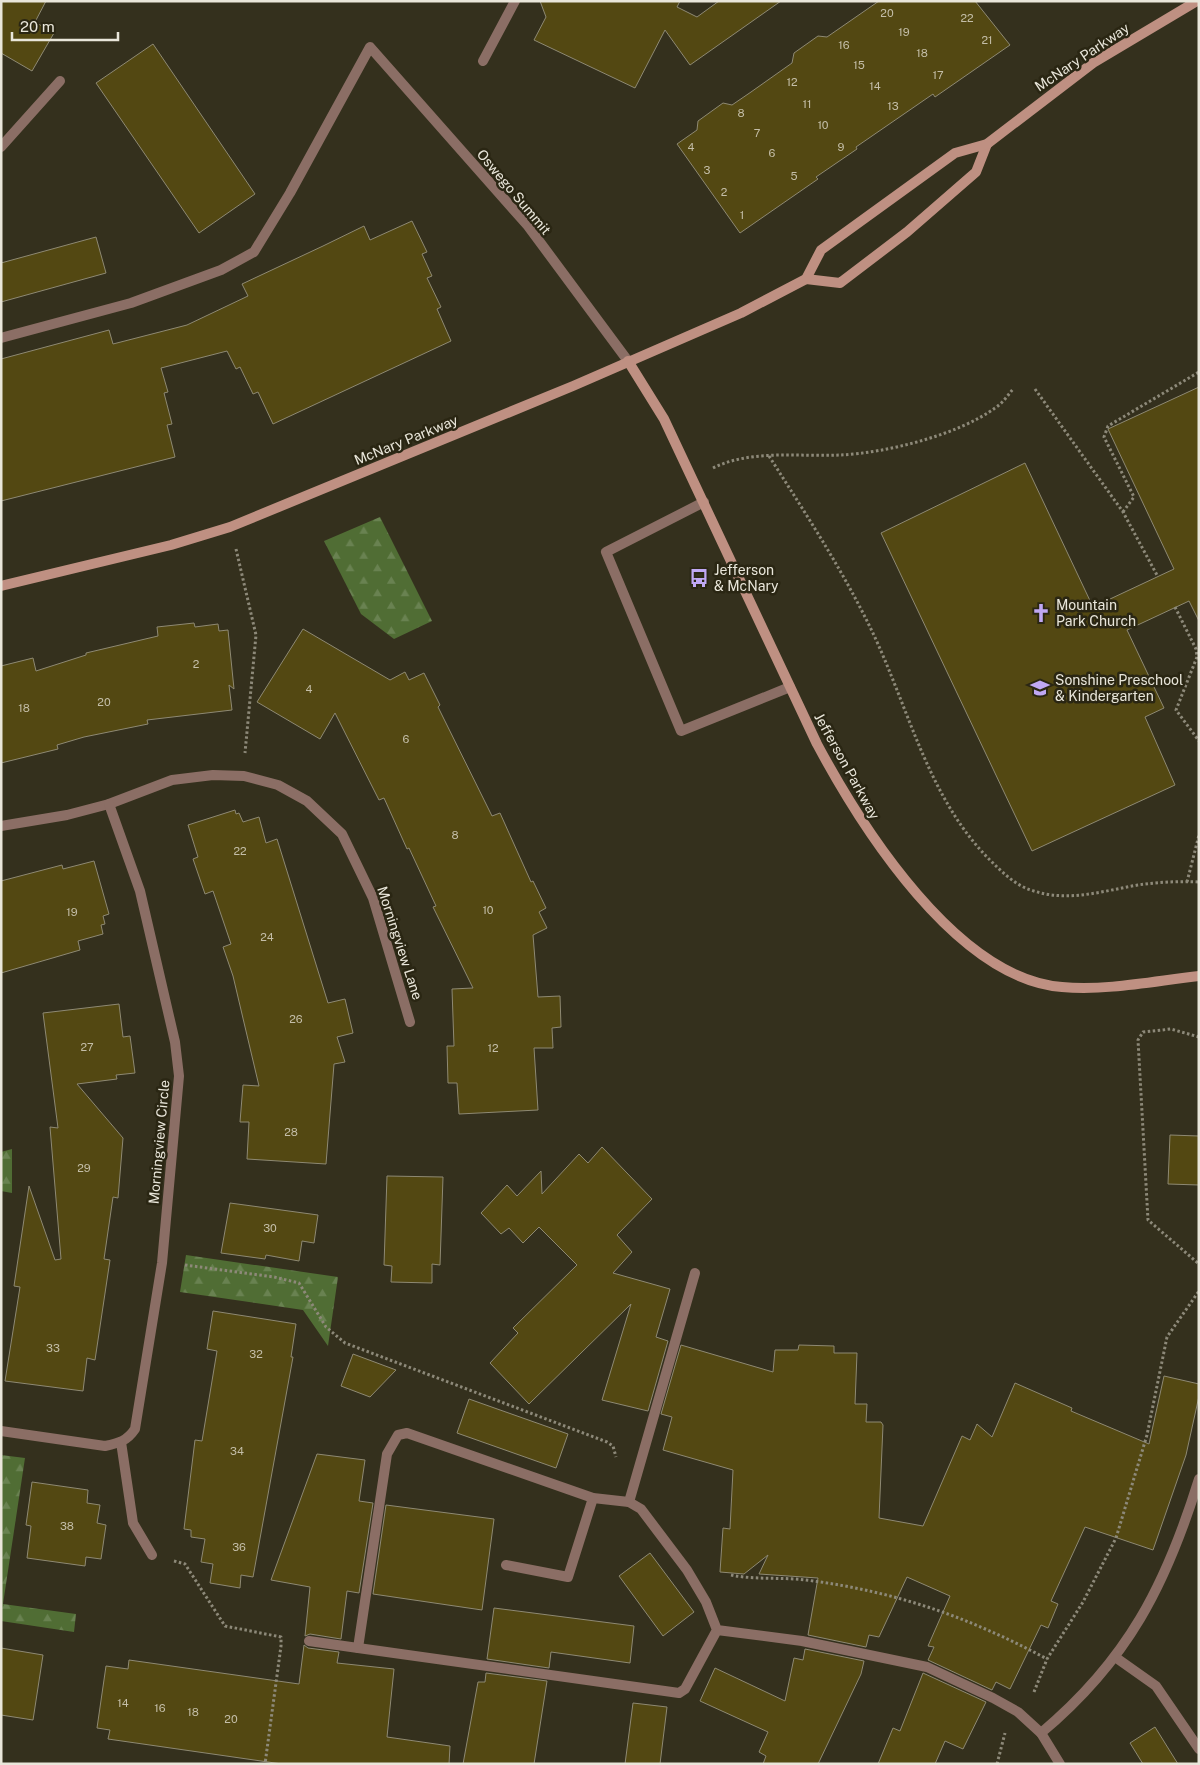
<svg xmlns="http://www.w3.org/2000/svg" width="1200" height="1765" font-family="'Public Sans',sans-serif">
<defs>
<pattern id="forest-firs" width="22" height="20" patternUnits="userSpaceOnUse" patternTransform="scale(1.25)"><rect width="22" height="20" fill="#506d34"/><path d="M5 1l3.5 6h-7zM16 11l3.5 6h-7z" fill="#698251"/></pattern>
</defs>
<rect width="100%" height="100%" fill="#34301d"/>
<g fill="url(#forest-firs)">
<path d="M 380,517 L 432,621 L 394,639 L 361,614 L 324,541 Z"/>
<path d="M 12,1149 L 12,1193 L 1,1191 L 1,1152 Z"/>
<path d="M 186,1255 L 338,1277 L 328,1346 L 303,1310 L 180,1292 Z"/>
<path d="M 1,1455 L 25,1458 L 3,1604 L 76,1614 L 74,1632 L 1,1621 Z"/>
</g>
<g fill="#534812" stroke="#8e8973">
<path d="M 1,1 L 46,1 L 35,22 L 54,33 L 32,71 L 1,53 Z"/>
<path d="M 540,1 L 680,1 L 677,7 L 697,17 L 719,1 L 781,1 L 690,65 L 665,30 L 635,88 L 534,40 L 546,17 Z"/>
<path d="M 879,1 L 975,1 L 1010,45 L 935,97 L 933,94 L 856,147 L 857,149 L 816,177 L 818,179 L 740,233 L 677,144 L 697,130 L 698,121 L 723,103 L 732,105 L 751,92 L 792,63 L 794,53 L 818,36 L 827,37 Z"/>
<path d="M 153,44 L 255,194 L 199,233 L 96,83 Z"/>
<path d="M 412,221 L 427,252 L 422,254 L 432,276 L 427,278 L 441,307 L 437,309 L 451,341 L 273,424 L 258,392 L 253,394 L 240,367 L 236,369 L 227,351 L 161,368 L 168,392 L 164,393 L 172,424 L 167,425 L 175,457 L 1,501 L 1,359 L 109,330 L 113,344 L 187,325 L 248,296 L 242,284 L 323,246 L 364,226 L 370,240 Z"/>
<path d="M 96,237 L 106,273 L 1,302 L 1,263 Z"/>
<path d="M 1199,387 L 1199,621 L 1189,601 L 1127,630 L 1164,708 L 1145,717 L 1175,785 L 1032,851 L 881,533 L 1025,463 L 1093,607 L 1174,569 L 1108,429 Z"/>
<path d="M 194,623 L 195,627 L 218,624 L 219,631 L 228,630 L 234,689 L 229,685 L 232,710 L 147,720 L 148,724 L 84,737 L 57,745 L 58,749 L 1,763 L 1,666 L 33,658 L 36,671 L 86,655 L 86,653 L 158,636 L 157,627 Z"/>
<path d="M 303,629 L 390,680 L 405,672 L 409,680 L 424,673 L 440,705 L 438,707 L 492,816 L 500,813 L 531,882 L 533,881 L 546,908 L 539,912 L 547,928 L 533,935 L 538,997 L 560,996 L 561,1027 L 552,1028 L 553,1048 L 534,1048 L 538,1110 L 459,1114 L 457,1083 L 448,1083 L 447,1046 L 454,1046 L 452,989 L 473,988 L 433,907 L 436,906 L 409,848 L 407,849 L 384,798 L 379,800 L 335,713 L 320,739 L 257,702 Z"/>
<path d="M 235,810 L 236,814 L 239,813 L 243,822 L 259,817 L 266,843 L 277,839 L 328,1003 L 345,999 L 353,1033 L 337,1037 L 345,1062 L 334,1064 L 326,1164 L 247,1159 L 249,1122 L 240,1122 L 243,1085 L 259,1086 L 233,976 L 223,947 L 231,944 L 213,891 L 205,894 L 193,859 L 198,857 L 188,825 Z"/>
<path d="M 94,861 L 109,914 L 103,916 L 105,924 L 101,925 L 103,934 L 78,941 L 80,950 L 1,973 L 1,881 L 62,865 L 63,869 Z"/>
<path d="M 119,1004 L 123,1037 L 130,1036 L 135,1073 L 116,1075 L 117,1079 L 77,1084 L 123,1138 L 118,1198 L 113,1197 L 104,1259 L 110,1260 L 95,1360 L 87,1358 L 83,1391 L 5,1381 L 20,1287 L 14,1286 L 29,1186 L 55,1260 L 61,1259 L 50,1127 L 58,1128 L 43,1013 Z"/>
<path d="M 1170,1135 L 1199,1136 L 1199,1185 L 1168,1184 Z"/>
<path d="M 602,1147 L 652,1199 L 617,1235 L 632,1252 L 613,1273 L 670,1289 L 656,1337 L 668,1341 L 648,1411 L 602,1400 L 631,1304 L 529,1404 L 490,1363 L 518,1333 L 513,1328 L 577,1265 L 539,1227 L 523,1243 L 509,1228 L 501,1234 L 481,1213 L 507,1185 L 517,1196 L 541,1171 L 542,1194 L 579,1154 L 588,1163 Z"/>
<path d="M 387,1176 L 443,1177 L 440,1265 L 432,1264 L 432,1283 L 391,1282 L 392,1266 L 384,1265 Z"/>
<path d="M 230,1203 L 318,1215 L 314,1243 L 302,1241 L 299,1261 L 266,1255 L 265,1259 L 221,1253 Z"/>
<path d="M 213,1311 L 296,1324 L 291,1357 L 293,1357 L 253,1577 L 241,1575 L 240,1588 L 210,1583 L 213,1564 L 201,1562 L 205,1539 L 191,1537 L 191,1530 L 184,1529 L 195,1440 L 202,1441 L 217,1351 L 207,1349 Z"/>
<path d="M 681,1345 L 773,1372 L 775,1350 L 798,1350 L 799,1345 L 834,1346 L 834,1353 L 857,1353 L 855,1404 L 867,1404 L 866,1422 L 881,1422 L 883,1425 L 879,1518 L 923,1526 L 962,1436 L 970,1440 L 977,1424 L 992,1437 L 1015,1383 L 1072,1408 L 1071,1411 L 1149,1444 L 1164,1376 L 1199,1384 L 1199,1396 L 1186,1455 L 1153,1550 L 1085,1527 L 1051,1601 L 1058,1604 L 1048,1628 L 1041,1625 L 1010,1689 L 996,1682 L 992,1690 L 928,1660 L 934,1647 L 928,1646 L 950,1596 L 907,1577 L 879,1637 L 869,1635 L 866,1647 L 808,1635 L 818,1578 L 759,1574 L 768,1555 L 744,1574 L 720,1572 L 723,1528 L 730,1529 L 733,1470 L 663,1450 L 672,1417 L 661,1414 Z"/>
<path d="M 353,1354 L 396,1370 L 370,1397 L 341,1386 Z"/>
<path d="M 469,1399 L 568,1434 L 556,1468 L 457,1433 Z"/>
<path d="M 317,1454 L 365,1460 L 359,1501 L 373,1503 L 359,1593 L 347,1591 L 341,1639 L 310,1634 L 305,1636 L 310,1587 L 271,1580 Z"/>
<path d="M 32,1482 L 88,1490 L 87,1503 L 100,1505 L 97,1523 L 106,1525 L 101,1559 L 86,1557 L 85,1566 L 27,1558 L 31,1526 L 26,1525 Z"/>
<path d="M 386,1505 L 494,1519 L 482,1610 L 373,1594 Z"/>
<path d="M 650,1553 L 694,1612 L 663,1636 L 619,1576 Z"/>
<path d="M 494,1608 L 634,1626 L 630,1663 L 551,1652 L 549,1668 L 487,1659 Z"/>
<path d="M 304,1645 L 308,1648 L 339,1652 L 337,1663 L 394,1669 L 387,1737 L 450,1746 L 449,1764 L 282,1764 L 108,1739 L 110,1730 L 97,1728 L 106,1666 L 128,1669 L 129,1660 L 299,1684 Z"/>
<path d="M 1,1648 L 43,1655 L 33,1720 L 1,1715 Z"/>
<path d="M 805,1649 L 864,1661 L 861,1674 L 818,1764 L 763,1764 L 766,1756 L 759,1752 L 768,1732 L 700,1701 L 715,1668 L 785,1701 L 794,1658 L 803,1660 Z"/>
<path d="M 486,1673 L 547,1681 L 534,1764 L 463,1764 L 478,1682 L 485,1682 Z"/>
<path d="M 923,1673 L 986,1702 L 963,1749 L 945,1741 L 935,1764 L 878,1764 L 893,1728 L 900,1731 Z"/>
<path d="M 633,1703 L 667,1707 L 660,1764 L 625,1764 Z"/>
<path d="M 1155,1727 L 1178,1764 L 1143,1764 L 1130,1743 Z"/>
</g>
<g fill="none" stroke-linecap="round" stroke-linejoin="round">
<g stroke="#8d8979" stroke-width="3" stroke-dasharray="2.5 2.5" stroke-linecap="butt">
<path d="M 1035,389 L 1123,512 L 1158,577"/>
<path d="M 769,456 C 804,511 840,566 869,625 C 909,706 927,800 994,864 C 1004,874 1017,886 1031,890 C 1067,903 1102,891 1138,885 C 1158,882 1179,881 1199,882"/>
<path d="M 713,468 C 752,449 799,457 840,455 C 886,453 958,435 995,408 C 1003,403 1008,395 1013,389"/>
<path d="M 1123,512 L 1134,497 L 1104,437 L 1108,426 L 1199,372"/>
<path d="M 236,549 L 256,635 L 245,753"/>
<path d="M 1175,607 L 1196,649 L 1197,657 L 1176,710 L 1199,741"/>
<path d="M 1187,882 L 1199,835"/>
<path d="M 1199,1037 L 1171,1029 L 1143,1032 L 1138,1040 L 1148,1220 L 1199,1264"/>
<path d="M 185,1265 L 274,1277 L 299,1283 L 326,1327 L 345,1343 L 607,1442 L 613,1446 L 616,1457"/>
<path d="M 174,1561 L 185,1564 L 225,1626 L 281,1637 L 281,1646 L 265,1764"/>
<path d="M 731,1575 C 755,1580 782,1577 806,1580 C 894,1591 969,1617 1047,1659"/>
<path d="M 1034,1692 L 1047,1659 L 1083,1602 L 1116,1538 L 1147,1435 L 1167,1337 L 1199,1291"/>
<path d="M 997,1764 L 1005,1733"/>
</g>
<g stroke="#8b6e65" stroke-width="10">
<path d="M 483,61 L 515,1"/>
<path d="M 1,147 L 60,81"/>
<path d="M 1,338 L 131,303 L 221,270 L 254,252 L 290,193 L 370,47 L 528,226 L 628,361"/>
<path d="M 704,502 L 606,552 L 681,731 L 790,687"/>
<path d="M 121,1442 L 133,1523 L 152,1555"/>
<path d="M 629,1502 L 695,1273"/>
<path d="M 506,1565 L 568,1577 L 593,1498"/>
<path d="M 717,1630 L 685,1689 L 679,1693 L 358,1648 L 387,1454 L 398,1435 L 407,1433 L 593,1498 L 629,1502 L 641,1509 L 687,1570 L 706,1602 L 717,1630 L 802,1641 L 927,1667 L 993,1698 L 1018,1712 L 1041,1733"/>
<path d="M 309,1641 L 358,1648"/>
<path d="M 1115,1657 L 1156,1686 L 1199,1749"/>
<path d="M 1060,1764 L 1041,1733 C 1128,1660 1166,1585 1199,1479"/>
</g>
<g stroke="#8b6e65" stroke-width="10">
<path d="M 1,826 L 67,815 L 109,804 L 172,780 L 213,775 L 244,776 L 278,785 L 307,801 L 342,834 L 373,898 L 410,1022"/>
<path d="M 1,1431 L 105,1446 C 119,1443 127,1441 135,1429 L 162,1263 L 179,1076 L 175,1042 L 140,891 L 109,804"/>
</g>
<g stroke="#bf9082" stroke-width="10">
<path d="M 806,279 L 840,283 L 907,232 L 976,172 L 987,144"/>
<path d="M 628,361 L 664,419 L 817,744 C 862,828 957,979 1062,987 C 1107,991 1154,981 1199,976"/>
<path d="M 1,586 L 171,545 L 230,527 L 573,386 L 741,313 L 806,279 L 821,250 L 955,153 L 987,144 L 1093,63 L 1197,1"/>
</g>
</g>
<defs>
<g id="bus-bare" transform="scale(1.5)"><path d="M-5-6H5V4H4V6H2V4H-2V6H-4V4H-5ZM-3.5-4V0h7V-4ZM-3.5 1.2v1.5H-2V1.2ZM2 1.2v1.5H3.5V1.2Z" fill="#c0a8f4" stroke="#2a2613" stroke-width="2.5" paint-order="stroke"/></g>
<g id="church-bare" transform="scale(1.5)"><path d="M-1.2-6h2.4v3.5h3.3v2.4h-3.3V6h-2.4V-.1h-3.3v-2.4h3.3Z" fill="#c0a8f4" stroke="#2a2613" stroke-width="2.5" paint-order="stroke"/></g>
<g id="school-bare" transform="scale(1.5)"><path d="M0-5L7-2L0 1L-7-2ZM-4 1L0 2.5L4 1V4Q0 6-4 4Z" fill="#c0a8f4" stroke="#2a2613" stroke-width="2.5" paint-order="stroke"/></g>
</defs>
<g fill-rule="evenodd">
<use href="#bus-bare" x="699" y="578"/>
<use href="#church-bare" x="1041" y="613"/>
<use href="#school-bare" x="1040" y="688"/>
</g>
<g text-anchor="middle" stroke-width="5" stroke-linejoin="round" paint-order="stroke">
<g font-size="11" fill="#c4bea8">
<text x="887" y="17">20</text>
<text x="967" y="22">22</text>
<text x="904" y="36">19</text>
<text x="987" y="44">21</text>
<text x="844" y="49">16</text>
<text x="922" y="57">18</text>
<text x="859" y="69">15</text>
<text x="938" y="79">17</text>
<text x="792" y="86">12</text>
<text x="875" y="90">14</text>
<text x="807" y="108">11</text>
<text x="893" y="110">13</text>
<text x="741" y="117">8</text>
<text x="823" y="129">10</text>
<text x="757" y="137">7</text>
<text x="691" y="151">4</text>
<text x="841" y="151">9</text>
<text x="772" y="157">6</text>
<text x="707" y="174">3</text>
<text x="794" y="180">5</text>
<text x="724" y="196">2</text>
<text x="742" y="219">1</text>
<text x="196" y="668">2</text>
<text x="309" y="693">4</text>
<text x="104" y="706">20</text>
<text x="24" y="712">18</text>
<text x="406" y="743">6</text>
<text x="455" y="839">8</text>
<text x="240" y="855">22</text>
<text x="488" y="914">10</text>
<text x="72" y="916">19</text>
<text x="267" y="941">24</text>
<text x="296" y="1023">26</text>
<text x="87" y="1051">27</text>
<text x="493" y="1052">12</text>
<text x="291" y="1136">28</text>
<text x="84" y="1172">29</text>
<text x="270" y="1232">30</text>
<text x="53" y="1352">33</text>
<text x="256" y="1358">32</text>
<text x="237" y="1455">34</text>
<text x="67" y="1530">38</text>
<text x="239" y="1551">36</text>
<text x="123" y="1707">14</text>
<text x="160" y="1712">16</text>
<text x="193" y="1716">18</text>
<text x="231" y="1723">20</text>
</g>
<g font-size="14" fill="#e9e6da" stroke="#2a2613">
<text transform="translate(1082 57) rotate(-34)" y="5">McNary Parkway</text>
<text transform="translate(514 192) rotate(50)" y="5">Oswego Summit</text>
<text transform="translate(406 440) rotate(-22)" y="5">McNary Parkway</text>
<text transform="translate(847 766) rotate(61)" y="5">Jefferson Parkway</text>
<text transform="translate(400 943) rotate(72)" y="5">Morningview Lane</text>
<text transform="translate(159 1142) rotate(-85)" y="5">Morningview Circle</text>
</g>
<g font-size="14" fill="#e9e6da" stroke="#2a2613" text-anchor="start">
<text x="714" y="575">Jefferson<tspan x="714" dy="16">&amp; McNary</tspan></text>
<text x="1056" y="610">Mountain<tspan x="1056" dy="16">Park Church</tspan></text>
<text x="1055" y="685">Sonshine Preschool<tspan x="1055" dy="16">&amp; Kindergarten</tspan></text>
</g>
</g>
<rect width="1200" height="1765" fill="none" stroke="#e9e6da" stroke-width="5"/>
<path d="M12 32v8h106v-8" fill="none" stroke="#e9e6da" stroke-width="2.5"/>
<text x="20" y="32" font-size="15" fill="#e9e6da" stroke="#2a2613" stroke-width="4" paint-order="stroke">20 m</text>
</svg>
